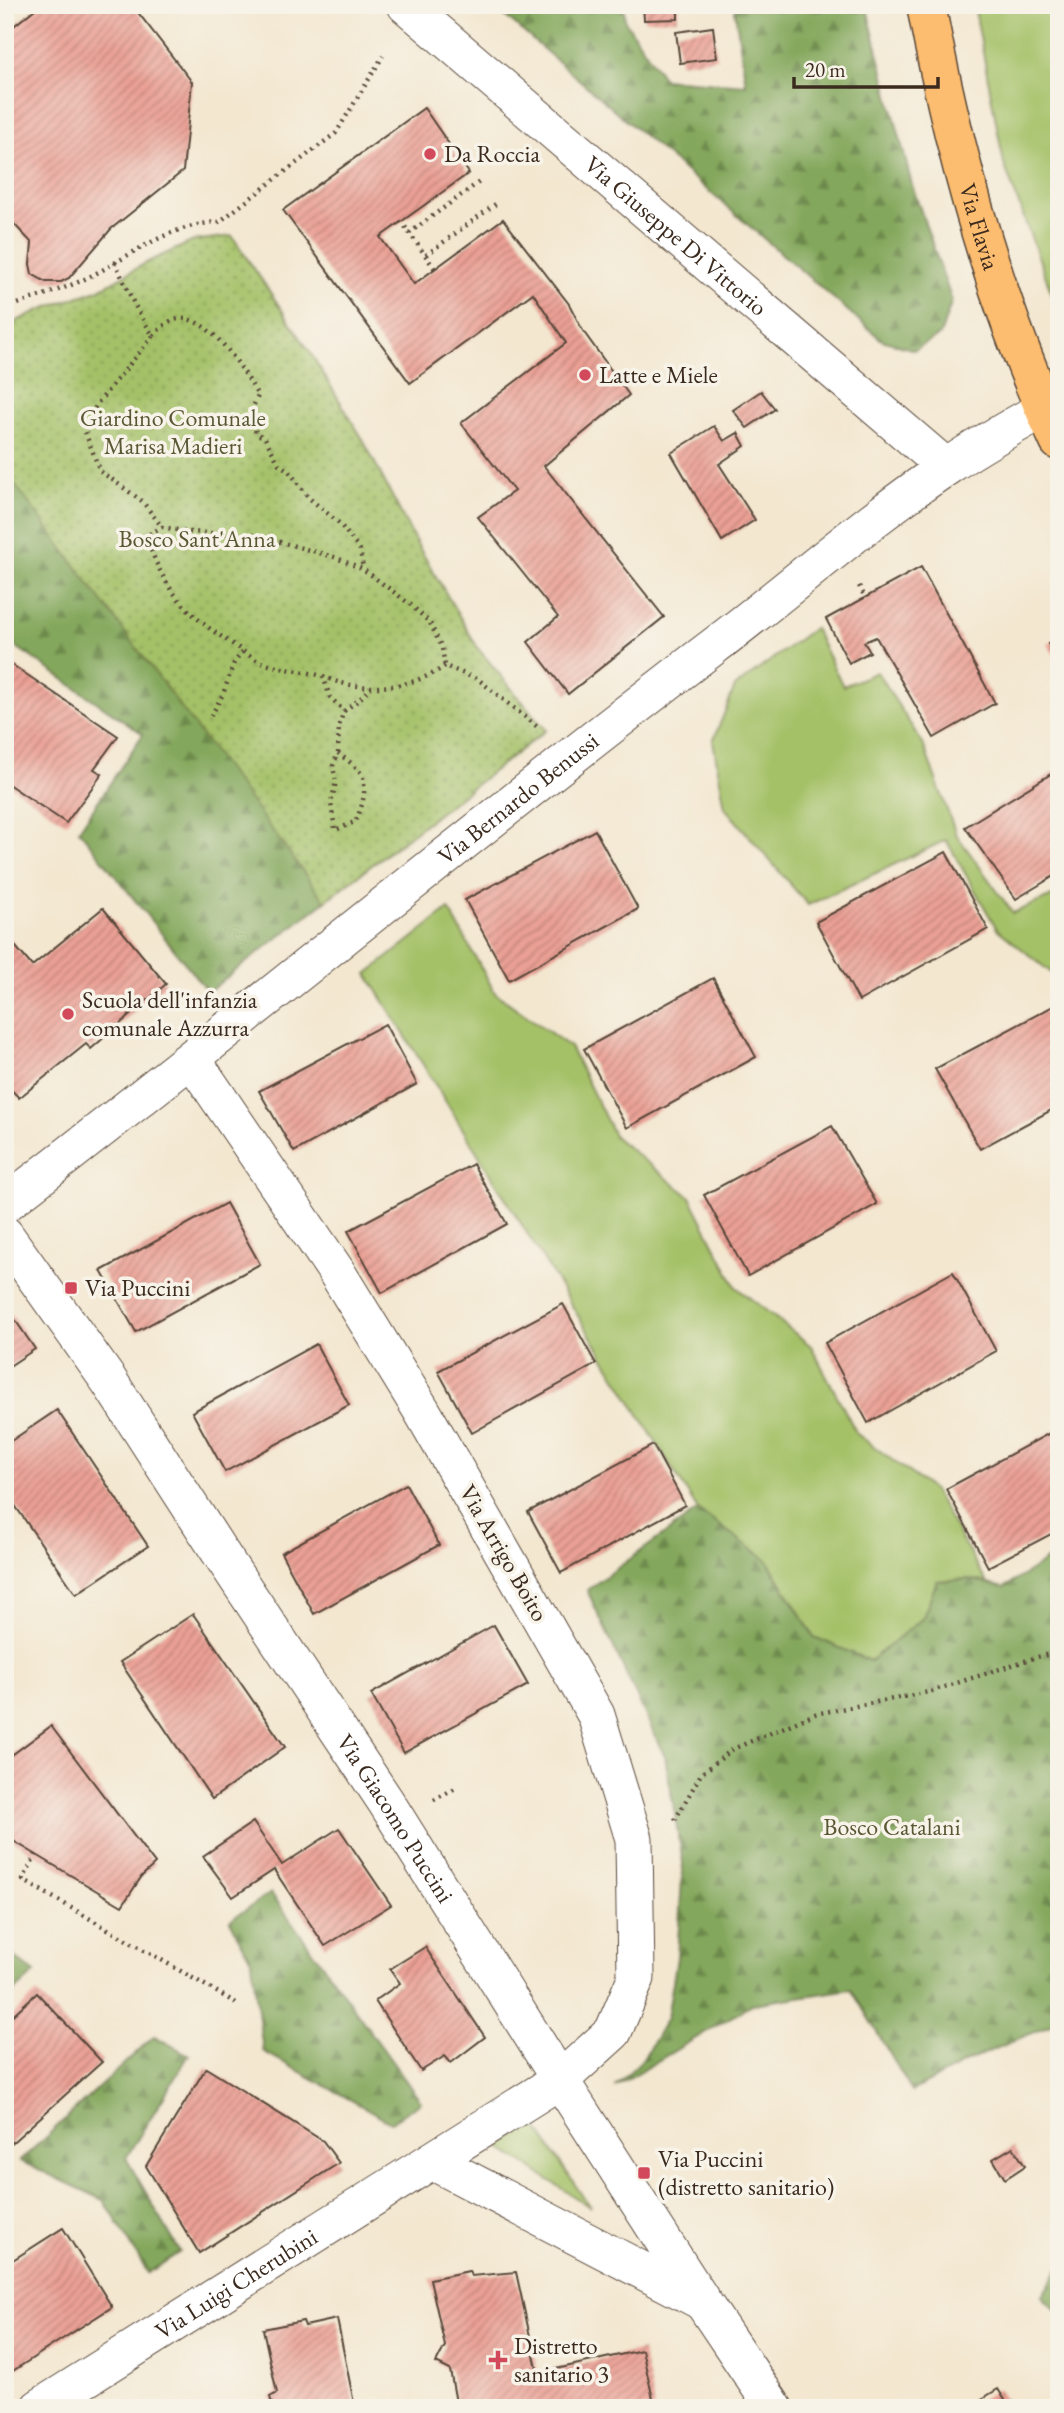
<svg xmlns="http://www.w3.org/2000/svg" width="1064" height="2413" font-family="'EB Garamond',serif">
<defs>
<pattern id="forest-firs" width="22" height="20" patternUnits="userSpaceOnUse" patternTransform="scale(1.75)"><rect width="22" height="20" fill="#83a75c"/><path d="M5 1l3.5 6h-7zM16 11l3.5 6h-7z" fill="#6c884b"/></pattern>
<pattern id="park-dots" width="8" height="8" patternUnits="userSpaceOnUse" patternTransform="scale(1.75)"><rect width="8" height="8" fill="#a4c168"/><path d="M2 2h.1M6 6h.1" fill="none" stroke="#879d55" stroke-width="1.8" stroke-linecap="round"/></pattern>
<pattern id="building-hatch" width="6" height="6" patternUnits="userSpaceOnUse" patternTransform="scale(1.75)"><rect width="6" height="6" fill="#eba095"/><path d="M-1 1l2-2M0 6l6-6M5 7l2-2" fill="none" stroke="#c08379"/></pattern>
</defs>
<rect width="100%" height="100%" fill="#f7f3e8"/>
<filter id="ink" filterUnits="userSpaceOnUse"><feTurbulence type="fractalNoise" baseFrequency=".0143" numOctaves="2"/><feDisplacementMap in="SourceGraphic" scale="14" xChannelSelector="R" yChannelSelector="G"/><feConvolveMatrix kernelMatrix="1 2 1 2 8 2 1 2 1" color-interpolation-filters="sRGB"/></filter>
<filter id="wash" filterUnits="userSpaceOnUse"><feTurbulence type="fractalNoise" baseFrequency=".00686" numOctaves="4" result="noise"/><feDisplacementMap in="SourceGraphic" scale="28" xChannelSelector="R" yChannelSelector="G"/><feGaussianBlur stdDeviation="1.57" result="paint"/><feColorMatrix in="noise" values="0 0 0 0 0 0 0 0 0 0 0 0 0 0 0 0 0 1.4 0 .05"/><feComposite in="paint" operator="in"/></filter>
<g filter="url(#wash)">
<rect width="100%" height="100%" fill="#f3e7d0"/>
<g fill="#a4c168" stroke="#707643" stroke-width="2">
<path d="M 974,5 L 1059,5 L 1059,304 L 1056,305 L 1004,164 Z"/>
<path d="M 814,628 L 843,686 L 877,672 L 923,744 L 956,834 L 1013,913 L 1059,893 L 1059,979 L 997,929 L 946,840 L 808,905 L 725,808 L 713,741 L 735,687 Z"/>
<path d="M 449,909 L 495,993 L 570,1047 L 615,1137 L 690,1197 L 736,1287 L 811,1346 L 857,1434 L 933,1490 L 987,1583 L 969,1579 L 937,1581 L 923,1618 L 870,1661 L 814,1637 L 767,1560 L 698,1510 L 367,974 Z"/>
<path d="M 535,2125 L 590,2207 L 498,2146 Z"/>
</g>
<g fill="url(#forest-firs)" stroke="#5f683d" stroke-width="2">
<path d="M 492,5 L 624,5 L 625,21 L 664,79 L 746,85 L 734,5 L 866,5 L 912,185 L 952,301 L 940,335 L 914,350 L 882,340 Z"/>
<path d="M 232,236 L 310,352 L 362,438 L 414,539 L 479,650 L 546,730 L 208,992 L 79,830 L 143,734 L 5,639 L 5,327 L 40,310 L 98,290 L 150,261 L 194,241 Z"/>
<path d="M 698,1510 L 767,1560 L 814,1637 L 870,1661 L 923,1618 L 937,1581 L 969,1579 L 1004,1588 L 1059,1552 L 1059,2021 L 968,2061 L 912,2091 L 851,1989 L 753,2004 L 614,2087 L 643,2059 L 667,2018 L 677,1958 L 683,1862 L 665,1757 L 587,1590 Z"/>
<path d="M 271,1893 L 421,2102 L 391,2122 L 263,2051 L 252,1962 L 230,1920 Z"/>
<path d="M 5,1950 L 35,1973 L 5,2000 Z"/>
<path d="M 154,2036 L 189,2055 L 126,2158 L 180,2252 L 148,2273 L 104,2200 L 20,2161 Z"/>
<path d="M 1059,2268 L 1059,2314 L 1042,2296 Z"/>
</g>
<path fill="url(#park-dots)" stroke="#707643" stroke-width="2" d="M 232,236 L 310,352 L 362,438 L 414,539 L 479,650 L 546,730 L 325,901 L 5,471 L 5,327 L 40,310 L 98,290 L 150,261 L 194,241 Z"/>
<g id="blocks">
<g fill="url(#building-hatch)">
<path d="M 40,5 L 92,5 L 136,10 L 192,82 L 183,171 L 111,229 L 69,278 L 61,282 L 46,282 L 32,274 L 30,264 L 32,243 L 12,222 L 5,228 L 5,33 Z"/>
<path d="M 643,5 L 678,5 L 678,19 L 644,20 Z"/>
<path d="M 713,27 L 717,58 L 680,63 L 676,32 Z"/>
<path d="M 424,108 L 469,173 L 380,237 L 414,284 L 503,219 L 569,304 L 583,331 L 629,395 L 544,466 L 664,617 L 568,694 L 528,642 L 558,617 L 478,517 L 514,491 L 461,423 L 566,343 L 533,293 L 410,383 L 283,210 Z"/>
<path d="M 761,391 L 775,409 L 747,428 L 733,410 Z"/>
<path d="M 714,426 L 724,441 L 738,433 L 745,446 L 719,464 L 755,520 L 722,541 L 671,453 Z"/>
<path d="M 921,567 L 995,703 L 934,738 L 876,637 L 864,642 L 870,652 L 849,663 L 826,619 Z"/>
<path d="M 1059,638 L 1059,664 L 1048,644 Z"/>
<path d="M 5,660 L 118,736 L 94,769 L 102,774 L 66,823 L 5,782 Z"/>
<path d="M 1059,769 L 1059,873 L 1016,899 L 965,827 Z"/>
<path d="M 595,830 L 638,909 L 509,980 L 465,900 Z"/>
<path d="M 946,852 L 988,929 L 859,1001 L 816,922 Z"/>
<path d="M 103,908 L 166,984 L 91,1049 L 86,1044 L 19,1098 L 5,1083 L 5,934 L 32,966 Z"/>
<path d="M 713,978 L 756,1057 L 627,1128 L 584,1049 Z"/>
<path d="M 1059,1003 L 1059,1106 L 980,1149 L 935,1069 Z"/>
<path d="M 385,1024 L 417,1084 L 294,1152 L 259,1091 Z"/>
<path d="M 832,1126 L 877,1204 L 748,1276 L 704,1195 Z"/>
<path d="M 473,1164 L 507,1224 L 382,1293 L 348,1231 Z"/>
<path d="M 226,1203 L 260,1264 L 136,1332 L 101,1271 Z"/>
<path d="M 953,1272 L 996,1351 L 868,1423 L 825,1343 Z"/>
<path d="M 563,1304 L 596,1364 L 472,1433 L 438,1371 Z"/>
<path d="M 5,1305 L 35,1349 L 5,1369 Z"/>
<path d="M 316,1344 L 349,1405 L 225,1472 L 192,1412 Z"/>
<path d="M 57,1410 L 148,1546 L 76,1594 L 5,1491 L 5,1445 Z"/>
<path d="M 1059,1428 L 1059,1530 L 988,1567 L 946,1489 Z"/>
<path d="M 653,1445 L 685,1505 L 561,1573 L 528,1512 Z"/>
<path d="M 406,1484 L 439,1545 L 314,1614 L 281,1553 Z"/>
<path d="M 193,1614 L 285,1747 L 212,1799 L 120,1662 Z"/>
<path d="M 494,1625 L 528,1685 L 404,1753 L 371,1694 Z"/>
<path d="M 51,1726 L 155,1864 L 142,1876 L 122,1906 L 5,1836 L 5,1760 Z"/>
<path d="M 253,1822 L 282,1865 L 339,1828 L 391,1905 L 325,1946 L 274,1870 L 233,1897 L 203,1856 Z"/>
<path d="M 425,1947 L 485,2037 L 451,2063 L 445,2056 L 421,2071 L 375,2001 L 400,1983 L 390,1969 Z"/>
<path d="M 37,1993 L 102,2062 L 5,2149 L 5,2022 Z"/>
<path d="M 206,2068 L 323,2141 L 339,2163 L 199,2253 L 146,2166 Z"/>
<path d="M 1013,2147 L 1025,2166 L 1005,2179 L 993,2159 Z"/>
<path d="M 63,2228 L 112,2307 L 5,2376 L 5,2265 Z"/>
<path d="M 469,2271 L 471,2276 L 516,2272 L 538,2373 L 642,2350 L 655,2408 L 603,2408 L 602,2405 L 591,2408 L 457,2408 L 450,2370 L 436,2363 L 445,2346 L 430,2279 Z"/>
<path d="M 337,2319 L 355,2408 L 273,2408 L 270,2397 L 277,2393 L 263,2329 L 303,2321 L 305,2326 Z"/>
<path d="M 998,2389 L 1010,2408 L 967,2408 Z"/>
</g>
</g>
</g>
<g filter="url(#ink)">
<use href="#blocks" fill-opacity="0" stroke="#574639" stroke-width="2"/>
<g fill="none" stroke-linecap="round" stroke-linejoin="round">
<g stroke="#574639" stroke-width="39">
<g id="street">
<path id="s1" d="M 406,5 L 946,467"/>
<path id="s2" d="M 5,1204 C 243,1021 474,829 713,647 C 792,587 866,521 948,466 C 979,445 1011,427 1044,409"/>
<path id="s3" d="M 5,1235 L 109,1381 L 217,1548 L 386,1802 L 560,2080 L 702,2301 L 774,2408"/>
<path d="M 432,2161 L 701,2301"/>
<path id="s4" d="M 39,2408 L 560,2080 L 613,2032 L 636,1978 L 634,1839 L 596,1715 L 422,1411 L 336,1271 L 192,1059"/>
</g>
</g>
<g stroke="#574639" stroke-width="41">
<g id="primary">
<path id="s5" d="M 926,5 C 954,153 995,304 1059,441"/>
</g>
</g>
<g stroke="#574639" stroke-width="4.5" stroke-dasharray="2 5" stroke-linecap="butt">
<path d="M 401,221 L 435,269"/>
<path d="M 409,233 L 482,180"/>
<path d="M 426,255 L 497,203"/>
<path d="M 115,262 L 134,304 L 153,336 C 161,328 167,320 179,319 C 210,315 246,373 258,396 L 251,411 L 256,433 L 265,438 L 279,464 L 289,471 L 309,498 L 340,524 L 360,550 L 363,568"/>
<path d="M 5,309 C 29,299 53,293 76,283 C 127,261 160,226 219,222 L 336,133 L 383,56"/>
<path d="M 153,336 L 97,404 L 90,417 L 85,432 L 100,471 L 142,501 L 162,527"/>
<path d="M 859,586 L 865,597"/>
<path d="M 445,666 C 415,687 374,692 338,682 C 331,680 325,677 318,675 C 301,670 283,670 266,664 C 255,661 244,651 234,645 C 187,615 164,591 146,536 L 162,527 L 189,532 L 255,535 L 334,557 L 363,569 L 411,605 L 430,623 L 442,648 L 445,666 L 479,680 L 540,729"/>
<path d="M 323,676 L 330,697 L 344,711 L 360,699 L 370,687"/>
<path d="M 211,716 L 223,694 L 234,663 L 243,651"/>
<path d="M 338,753 C 345,759 355,765 360,772 C 369,786 362,809 355,822 L 335,830 L 331,803 L 336,782 L 333,766 L 338,753 L 339,725 L 344,711"/>
<path d="M 434,1800 L 457,1787"/>
<path d="M 675,1820 L 701,1774 L 733,1749 L 815,1714 L 929,1692 L 1037,1657 L 1059,1652"/>
<path d="M 36,1854 L 23,1880 L 236,2003"/>
</g>
<use href="#street" stroke="#fff" stroke-width="37"/>
<use href="#primary" stroke="#fcbd6f" stroke-width="38"/>
</g>
</g>
<g fill="#d1495b" stroke="#f7f3e8" stroke-width="2.5">
<circle cx="430" cy="154" r="7"/>
<circle cx="585" cy="375" r="7"/>
<circle cx="68" cy="1014" r="7"/>
<rect x="64" y="1281" width="14" height="14" rx="3.5"/>
<rect x="637" y="2166" width="14" height="14" rx="3.5"/>
<path d="M494.5 2349.5h7v7h7v7h-7v7h-7v-7h-7v-7h7z"/>
</g>
<g text-anchor="middle" stroke-width="7" stroke-linejoin="round" paint-order="stroke">
<g font-size="24" fill="#3b2a1e" stroke="#f7f3e8" text-anchor="start">
<text x="444" y="162">Da Roccia</text>
<text x="599" y="383">Latte e Miele</text>
<text x="82" y="1008">Scuola dell'infanzia<tspan x="82" dy="28">comunale Azzurra</tspan></text>
<text x="85" y="1296">Via Puccini</text>
<text x="658" y="2167">Via Puccini<tspan x="658" dy="28">(distretto sanitario)</tspan></text>
<text x="514" y="2354">Distretto<tspan x="514" dy="28">sanitario 3</tspan></text>
</g>
<g font-size="24" fill="#3b2a1e" stroke="#f7f3e8">
<text dy="8" stroke="none"><textPath href="#s5" startOffset="228">Via Flavia</textPath></text>
<text dy="8" stroke="none"><textPath href="#s1" startOffset="355">Via Giuseppe Di Vittorio</textPath></text>
<text dy="8" stroke="none"><textPath href="#s2" startOffset="654">Via Bernardo Benussi</textPath></text>
<text transform="translate(504 1553) rotate(60)" y="8">Via Arrigo Boito</text>
<text dy="8" stroke="none"><textPath href="#s3" startOffset="702">Via Giacomo Puccini</textPath></text>
<text dy="8" stroke="none"><textPath href="#s4" startOffset="233">Via Luigi Cherubini</textPath></text>
</g>
<g font-size="24" fill="#5a5734" stroke="#f7f3e8">
<text x="173" y="426">Giardino Comunale<tspan x="173" dy="28">Marisa Madieri</tspan></text>
<text x="197" y="547">Bosco Sant'Anna</text>
<text x="892" y="1835">Bosco Catalani</text>
</g>
</g>
<rect width="1064" height="2413" fill="none" stroke="#f7f3e8" stroke-width="28"/>
<path d="M794 77v10h144v-10" fill="none" stroke="#3b2a1e" stroke-width="3.5"/>
<text x="805" y="77" font-size="21" fill="#3b2a1e" stroke="#f7f3e8" stroke-width="5" paint-order="stroke">20 m</text>
</svg>
